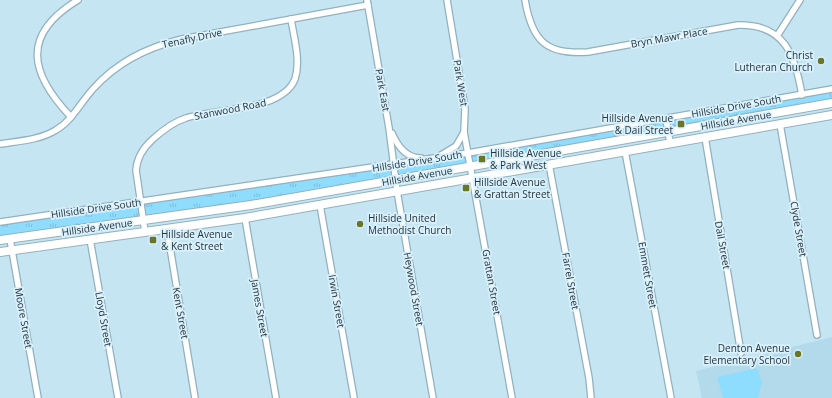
<svg xmlns="http://www.w3.org/2000/svg" width="832" height="398" font-family="'Open Sans',sans-serif">
<defs>
<pattern id="grass-tufts" width="24" height="20" patternUnits="userSpaceOnUse"><rect width="24" height="20" fill="#8fddfe"/><path d="M3 7l-1-3M5 7V3M7 7l1-3M15 17l-1-3M17 17v-4M19 17l1-3" fill="none" stroke="#7bbeda"/></pattern>
</defs>
<rect width="100%" height="100%" fill="#c5e5f3"/>
<path fill="#b2daeb" d="M 832,337 L 832,398 L 702,398 L 696,371 Z"/>
<path fill="url(#grass-tufts)" d="M 832,89 L 832,103 L 251,205 L 0,240 L 0,222 L 468,153 Z"/>
<path fill="#8fddfe" d="M 757,368 L 762,382 L 758,398 L 723,398 L 717,377 Z"/>
<g fill="none" stroke-linecap="round" stroke-linejoin="round">
<g stroke="#92b1be" stroke-width="8">
<g id="street">
<path d="M 367,0 L 389,128 L 397,191 L 433,398"/>
<path d="M 447,0 L 465,109 L 464,132 L 512,398"/>
<path d="M 525,0 C 532,41 546,55 588,52 L 738,25 C 785,24 795,55 802,95"/>
<path d="M 777,36 L 800,0"/>
<path d="M 71,117 C 30,74 20,35 78,0"/>
<path d="M 666,119 L 670,143"/>
<path d="M 780,124 L 817,335"/>
<path d="M 392,133 C 397,145 406,158 421,158"/>
<path d="M 705,137 L 741,353"/>
<path d="M 0,144 C 19,141 40,140 56,130 C 72,121 81,102 93,89 C 117,62 148,47 182,39 L 368,5"/>
<path d="M 625,151 L 671,398"/>
<path d="M 441,155 L 456,146 L 464,132"/>
<path d="M 549,164 L 589,378 L 591,398"/>
<path d="M 320,205 L 354,398"/>
<path d="M 245,218 L 276,398"/>
<path d="M 0,222 L 468,153 L 832,89"/>
<path d="M 167,229 L 195,398"/>
<path d="M 145,232 L 136,170 C 137,157 143,148 153,139 C 163,130 173,122 186,118 C 215,108 282,112 295,79 C 301,61 294,38 291,19"/>
<path d="M 10,239 L 38,398"/>
<path d="M 90,239 L 118,398"/>
</g>
</g>
<g stroke="#92b1be" stroke-width="10">
<g id="primary">
<path d="M 0,240 L 251,205 L 832,103"/>
<path d="M 0,252 L 245,218 L 832,115"/>
</g>
</g>
<use href="#street" stroke="#fff" stroke-width="5.5"/>
<use href="#primary" stroke="#fff" stroke-width="8"/>
</g>
<g fill="#697623" stroke="#d8f1fd" stroke-width="1.5">
<circle cx="821" cy="61" r="4"/>
<rect x="677" y="120" width="8" height="8" rx="2"/>
<rect x="478" y="155" width="8" height="8" rx="2"/>
<rect x="462" y="184" width="8" height="8" rx="2"/>
<circle cx="360" cy="224" r="4"/>
<rect x="149" y="236" width="8" height="8" rx="2"/>
<circle cx="798" cy="354" r="4"/>
</g>
<g text-anchor="middle" stroke-width="3.5" stroke-linejoin="round" paint-order="stroke">
<g font-size="10" fill="#273339" stroke="#d8f1fd">
<text transform="translate(669 37) rotate(-10)" y="4">Bryn Mawr Place</text>
<text transform="translate(192 38) rotate(-12)" y="4">Tenafly Drive</text>
<text transform="translate(461 83) rotate(81)" y="4">Park West</text>
<text transform="translate(383 90) rotate(80)" y="4">Park East</text>
<text transform="translate(736 106) rotate(-10)" y="4">Hillside Drive South</text>
<text transform="translate(230 109) rotate(-11)" y="4">Stanwood Road</text>
<text transform="translate(736 120) rotate(-10)" y="4">Hillside Avenue</text>
<text transform="translate(417 161) rotate(-9)" y="4">Hillside Drive South</text>
<text transform="translate(417 176) rotate(-10)" y="4">Hillside Avenue</text>
<text transform="translate(96 208) rotate(-8)" y="4">Hillside Drive South</text>
<text transform="translate(97 227) rotate(-8)" y="4">Hillside Avenue</text>
<text transform="translate(799 229) rotate(80)" y="4">Clyde Street</text>
<text transform="translate(723 245) rotate(80)" y="4">Dail Street</text>
<text transform="translate(648 275) rotate(80)" y="4">Emmett Street</text>
<text transform="translate(571 281) rotate(80)" y="4">Farrel Street</text>
<text transform="translate(492 282) rotate(80)" y="4">Grattan Street</text>
<text transform="translate(414 289) rotate(80)" y="4">Heywood Street</text>
<text transform="translate(337 301) rotate(80)" y="4">Irwin Street</text>
<text transform="translate(260 308) rotate(80)" y="4">James Street</text>
<text transform="translate(181 313) rotate(80)" y="4">Kent Street</text>
<text transform="translate(24 318) rotate(80)" y="4">Moore Street</text>
<text transform="translate(104 319) rotate(80)" y="4">Lloyd Street</text>
</g>
<g font-size="10" fill="#273339" stroke="#d8f1fd" text-anchor="start">
<text x="813" y="59" text-anchor="end">Christ<tspan x="813" dy="12">Lutheran Church</tspan></text>
<text x="673" y="122" text-anchor="end">Hillside Avenue<tspan x="673" dy="12">&amp; Dail Street</tspan></text>
<text x="490" y="157">Hillside Avenue<tspan x="490" dy="12">&amp; Park West</tspan></text>
<text x="474" y="186">Hillside Avenue<tspan x="474" dy="12">&amp; Grattan Street</tspan></text>
<text x="368" y="222">Hillside United<tspan x="368" dy="12">Methodist Church</tspan></text>
<text x="161" y="238">Hillside Avenue<tspan x="161" dy="12">&amp; Kent Street</tspan></text>
<text x="790" y="352" text-anchor="end">Denton Avenue<tspan x="790" dy="12">Elementary School</tspan></text>
</g>
</g>
</svg>
